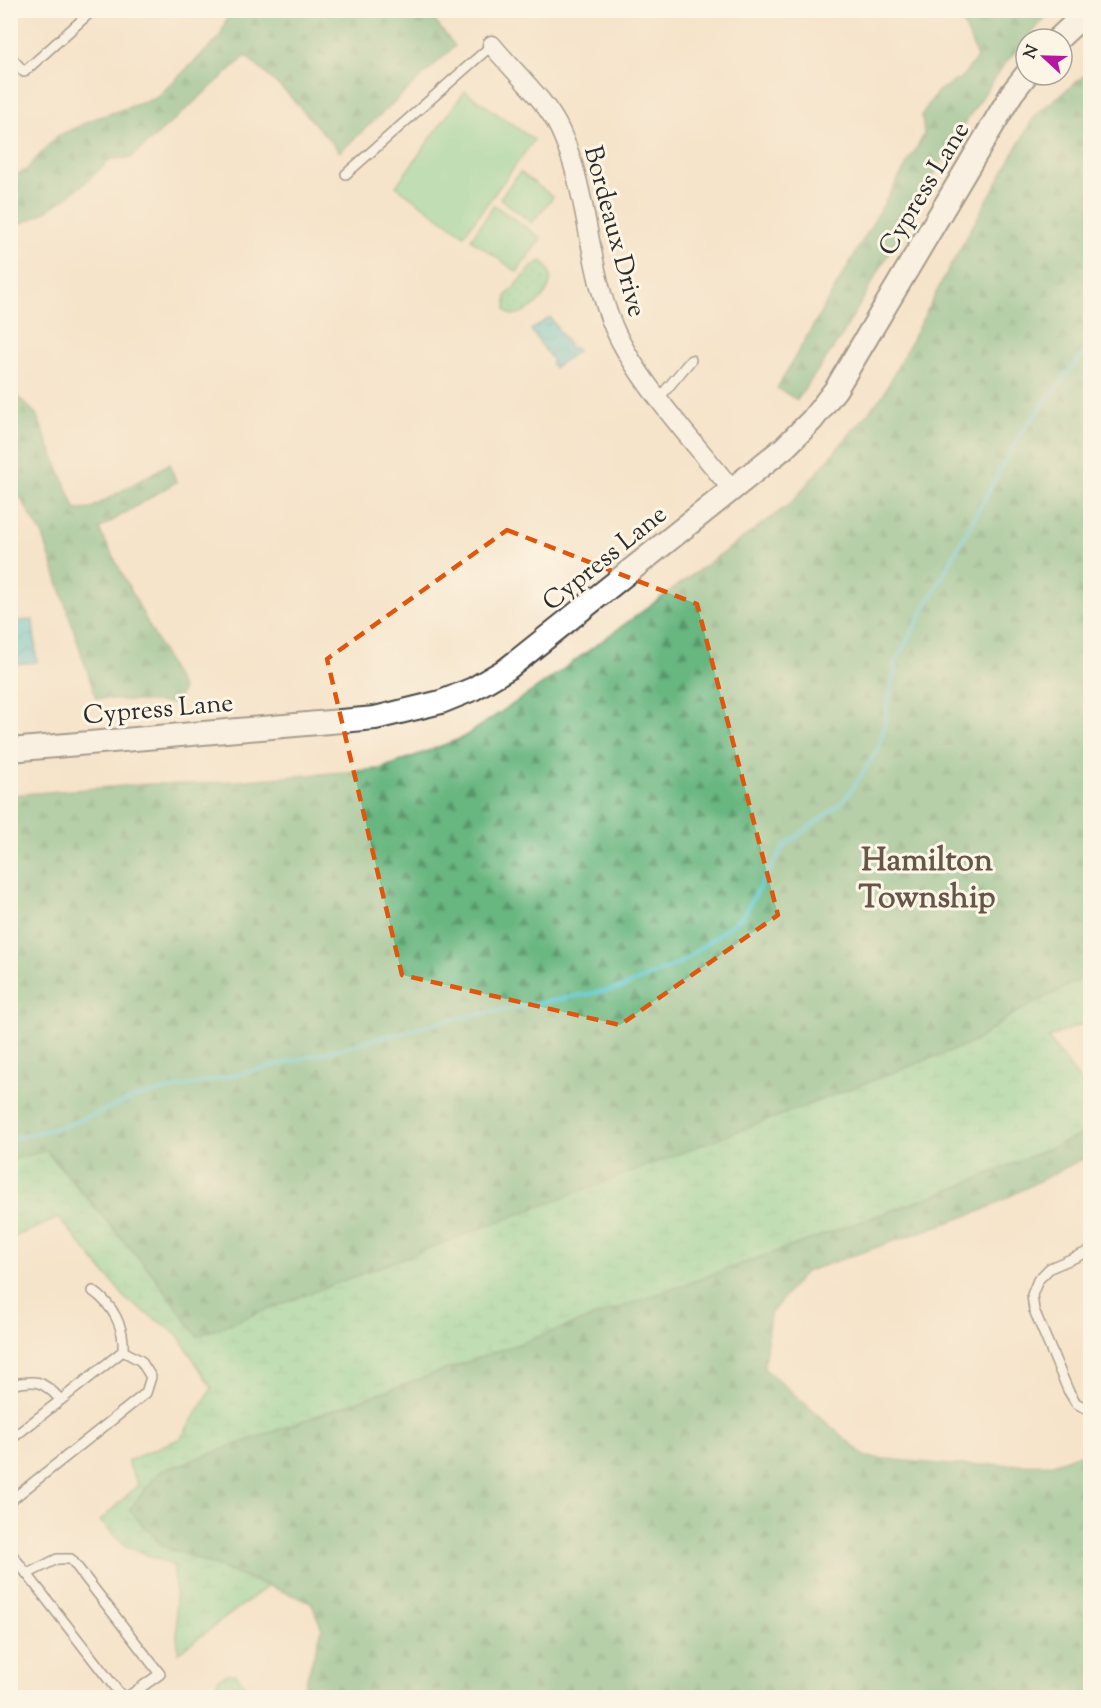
<svg xmlns="http://www.w3.org/2000/svg" width="1101" height="1708" font-family="'Sorts Mill Goudy',serif">
<defs>
<pattern id="grass-dots" width="8" height="8" patternUnits="userSpaceOnUse" patternTransform="scale(1.5)"><rect width="8" height="8" fill="#80d598"/><path d="M2 2h.1M6 6h.1" fill="none" stroke="#6fb783" stroke-width="1.8" stroke-linecap="round"/></pattern>
<pattern id="forest-firs" width="22" height="20" patternUnits="userSpaceOnUse" patternTransform="scale(1.5)"><rect width="22" height="20" fill="#68b680"/><path d="M5 1l3.5 6h-7zM16 11l3.5 6h-7z" fill="#569469"/></pattern>
<pattern id="wetland-marsh" width="20" height="14" patternUnits="userSpaceOnUse" patternTransform="scale(1.5)"><rect width="20" height="14" fill="#80d598"/><path d="M1 5h8M5 5V1M11 12h8M15 12V8" fill="none" stroke="#6fb783"/></pattern>
<pattern id="water-waves" width="16" height="10" patternUnits="userSpaceOnUse" patternTransform="scale(1.5)"><rect width="16" height="10" fill="#5ac7d0"/><path d="M0 5q4-4 8 0t8 0" fill="none" stroke="#4ba2a9"/></pattern>
</defs>
<rect width="100%" height="100%" fill="#fcf5e5"/>
<filter id="ink" filterUnits="userSpaceOnUse"><feTurbulence type="fractalNoise" baseFrequency=".0167" numOctaves="2"/><feDisplacementMap in="SourceGraphic" scale="12" xChannelSelector="R" yChannelSelector="G"/><feConvolveMatrix kernelMatrix="1 2 1 2 8 2 1 2 1" color-interpolation-filters="sRGB"/></filter>
<filter id="wash" filterUnits="userSpaceOnUse"><feTurbulence type="fractalNoise" baseFrequency=".008" numOctaves="4" result="noise"/><feDisplacementMap in="SourceGraphic" scale="24" xChannelSelector="R" yChannelSelector="G"/><feGaussianBlur stdDeviation="1.35" result="paint"/><feColorMatrix in="noise" values="0 0 0 0 0 0 0 0 0 0 0 0 0 0 0 0 0 1.4 0 .05"/><feComposite in="paint" operator="in"/></filter>
<g filter="url(#wash)">
<rect width="100%" height="100%" fill="#f6e4ca"/>
<g fill="url(#grass-dots)" stroke="#568062" stroke-width="1.5">
<path d="M 542,261 C 566,282 534,314 511,315 L 506,310 L 506,296 L 534,265 Z"/>
<path d="M 227,1674 L 236,1674 C 244,1682 247,1687 245,1697 L 212,1697 L 219,1678 Z"/>
</g>
<g fill="url(#forest-firs)" stroke="#4a7056" stroke-width="1.5">
<path d="M 229,11 L 429,11 L 430,15 L 455,46 L 340,152 L 288,94 L 246,56 L 131,158 L 111,159 C 91,179 61,204 36,217 C 27,222 18,222 11,230 L 11,177 L 26,170 L 57,136 L 94,119 L 156,98 L 220,37 Z"/>
<path d="M 956,11 L 1051,11 L 1003,66 L 956,136 L 841,337 L 797,400 L 777,388 L 924,135 L 922,114 L 938,91 L 961,78 L 977,58 L 967,31 Z"/>
<path d="M 1090,71 L 1090,974 L 1012,1015 L 975,1042 L 197,1337 L 155,1277 L 47,1151 L 11,1160 L 10,795 L 148,784 L 198,784 L 380,769 L 462,738 L 540,686 L 791,503 L 883,395 L 948,270 L 1035,115 Z"/>
<path d="M 10,377 L 16,395 L 36,414 L 76,510 L 90,509 L 170,463 L 176,482 L 99,529 L 182,689 L 178,704 L 96,698 L 43,536 L 11,482 Z"/>
<path d="M 1090,1131 L 1090,1155 L 981,1211 L 805,1272 L 770,1314 L 764,1368 L 866,1457 L 949,1465 L 1053,1464 L 1090,1450 L 1090,1697 L 309,1697 L 304,1687 L 322,1629 L 311,1602 L 163,1546 L 129,1510 L 159,1472 L 960,1186 Z"/>
</g>
<path fill="url(#wetland-marsh)" stroke="#568062" stroke-width="1.5" d="M 1090,974 L 1090,1021 L 1048,1038 L 1090,1094 L 1090,1131 L 960,1186 L 159,1472 L 129,1510 L 163,1546 L 268,1586 L 178,1653 L 174,1566 L 126,1546 L 100,1521 L 138,1485 L 127,1461 L 181,1438 L 212,1388 L 177,1334 L 127,1300 L 59,1218 L 11,1238 L 11,1160 L 46,1151 L 155,1277 L 197,1336 L 974,1042 L 1012,1015 Z"/>
<g fill="#80d598" stroke="#568062" stroke-width="1.5">
<path d="M 465,91 L 534,140 L 464,235 L 396,186 Z"/>
<path d="M 520,172 L 553,197 L 532,223 L 500,198 Z"/>
<path d="M 494,205 L 541,238 L 517,272 L 471,239 Z"/>
</g>
<g fill="url(#water-waves)" stroke="#42797e" stroke-width="1.5">
<path d="M 550,317 L 571,349 L 574,347 L 577,351 L 554,368 L 551,363 L 553,361 L 531,330 Z"/>
<path d="M 33,620 L 37,662 L 16,664 L 12,621 Z"/>
</g>
<g fill="none" stroke-linecap="round" stroke-linejoin="round">
<path stroke="#5ac7d0" stroke-width="4.5" d="M 10,1139 L 62,1127 L 136,1097 L 262,1069 L 448,1020 L 621,988 L 682,962 L 742,917 L 784,846 L 844,801 L 880,746 L 896,661 L 1020,434 L 1090,345"/>
</g>
</g>
<g filter="url(#ink)">
<g fill="none" stroke-linecap="round" stroke-linejoin="round">
<g stroke="#494743" stroke-width="12">
<g id="service">
<path d="M 10,56 L 24,72 L 93,10"/>
<path d="M 346,174 L 492,45"/>
<path d="M 660,397 L 691,360"/>
<path d="M 1090,1251 L 1050,1268 L 1038,1280 L 1032,1295 L 1034,1310 L 1068,1390 L 1076,1403 L 1090,1411"/>
<path d="M 10,1385 C 36,1379 42,1380 60,1399"/>
<path d="M 10,1440 L 123,1351"/>
<path d="M 10,1501 L 146,1393 L 151,1377 L 141,1361 L 123,1351 C 125,1328 113,1305 93,1291"/>
<path d="M 10,1552 L 123,1698"/>
<path d="M 27,1574 L 57,1559 L 71,1559 L 160,1674 L 126,1698"/>
</g>
</g>
<g stroke="#494743" stroke-width="21">
<path id="minor" d="M 492,45 C 513,71 546,100 560,130 C 589,192 587,266 614,328 C 639,384 694,441 732,490"/>
</g>
<g stroke="#494743" stroke-width="26">
<g id="tertiary">
<path d="M 1058,39 L 1089,10"/>
<path d="M 10,750 L 375,718 L 441,702 L 473,689 L 507,669 L 785,447 L 812,420 L 836,389 L 1012,93 L 1026,75"/>
</g>
</g>
<use href="#service" stroke="#fff" stroke-width="9"/>
<use href="#minor" stroke="#fff" stroke-width="18"/>
<use href="#tertiary" stroke="#fff" stroke-width="22"/>
</g>
</g>
<path d="M0 0H1101V1708H0ZM 507,530 L 697,604 L 778,915 L 620,1025 L 402,975 L 327,659 Z" fill="#f6e4ca" fill-opacity=".55" fill-rule="evenodd"/>
<path fill="none" stroke="#df570e" stroke-width="4.5" stroke-dasharray="12 8" stroke-linejoin="round" d="M 507,530 L 697,604 L 778,915 L 620,1025 L 402,975 L 327,659 Z"/>
<g text-anchor="middle" stroke-width="6" stroke-linejoin="round" paint-order="stroke">
<g font-size="26" fill="#2b2b2b" stroke="#fcf5e5">
<text transform="translate(923 188) rotate(-59)" y="9">Cypress Lane</text>
<text transform="translate(616 231) rotate(75)" y="9">Bordeaux Drive</text>
<text transform="translate(604 557) rotate(-39)" y="9">Cypress Lane</text>
<text transform="translate(158 708) rotate(-5)" y="9">Cypress Lane</text>
</g>
<g font-size="32" font-weight="bold" fill="#645649" stroke="#fcf5e5">
<text x="927" y="870">Hamilton<tspan x="927" dy="37">Township</tspan></text>
</g>
</g>
<rect width="1101" height="1708" fill="none" stroke="#fcf5e5" stroke-width="36"/>
<g transform="translate(1044 57) rotate(292)"><circle r="28" fill="#fcf5e5" stroke="#a8a49b" stroke-width="1.5"/>
<path d="M0-4.5L10 22L0 15L-10 22Z" fill="#b5179e"/>
<text y="-9" font-size="16" font-weight="bold" text-anchor="middle" fill="#2b2b2b">N</text>
</g>
</svg>
